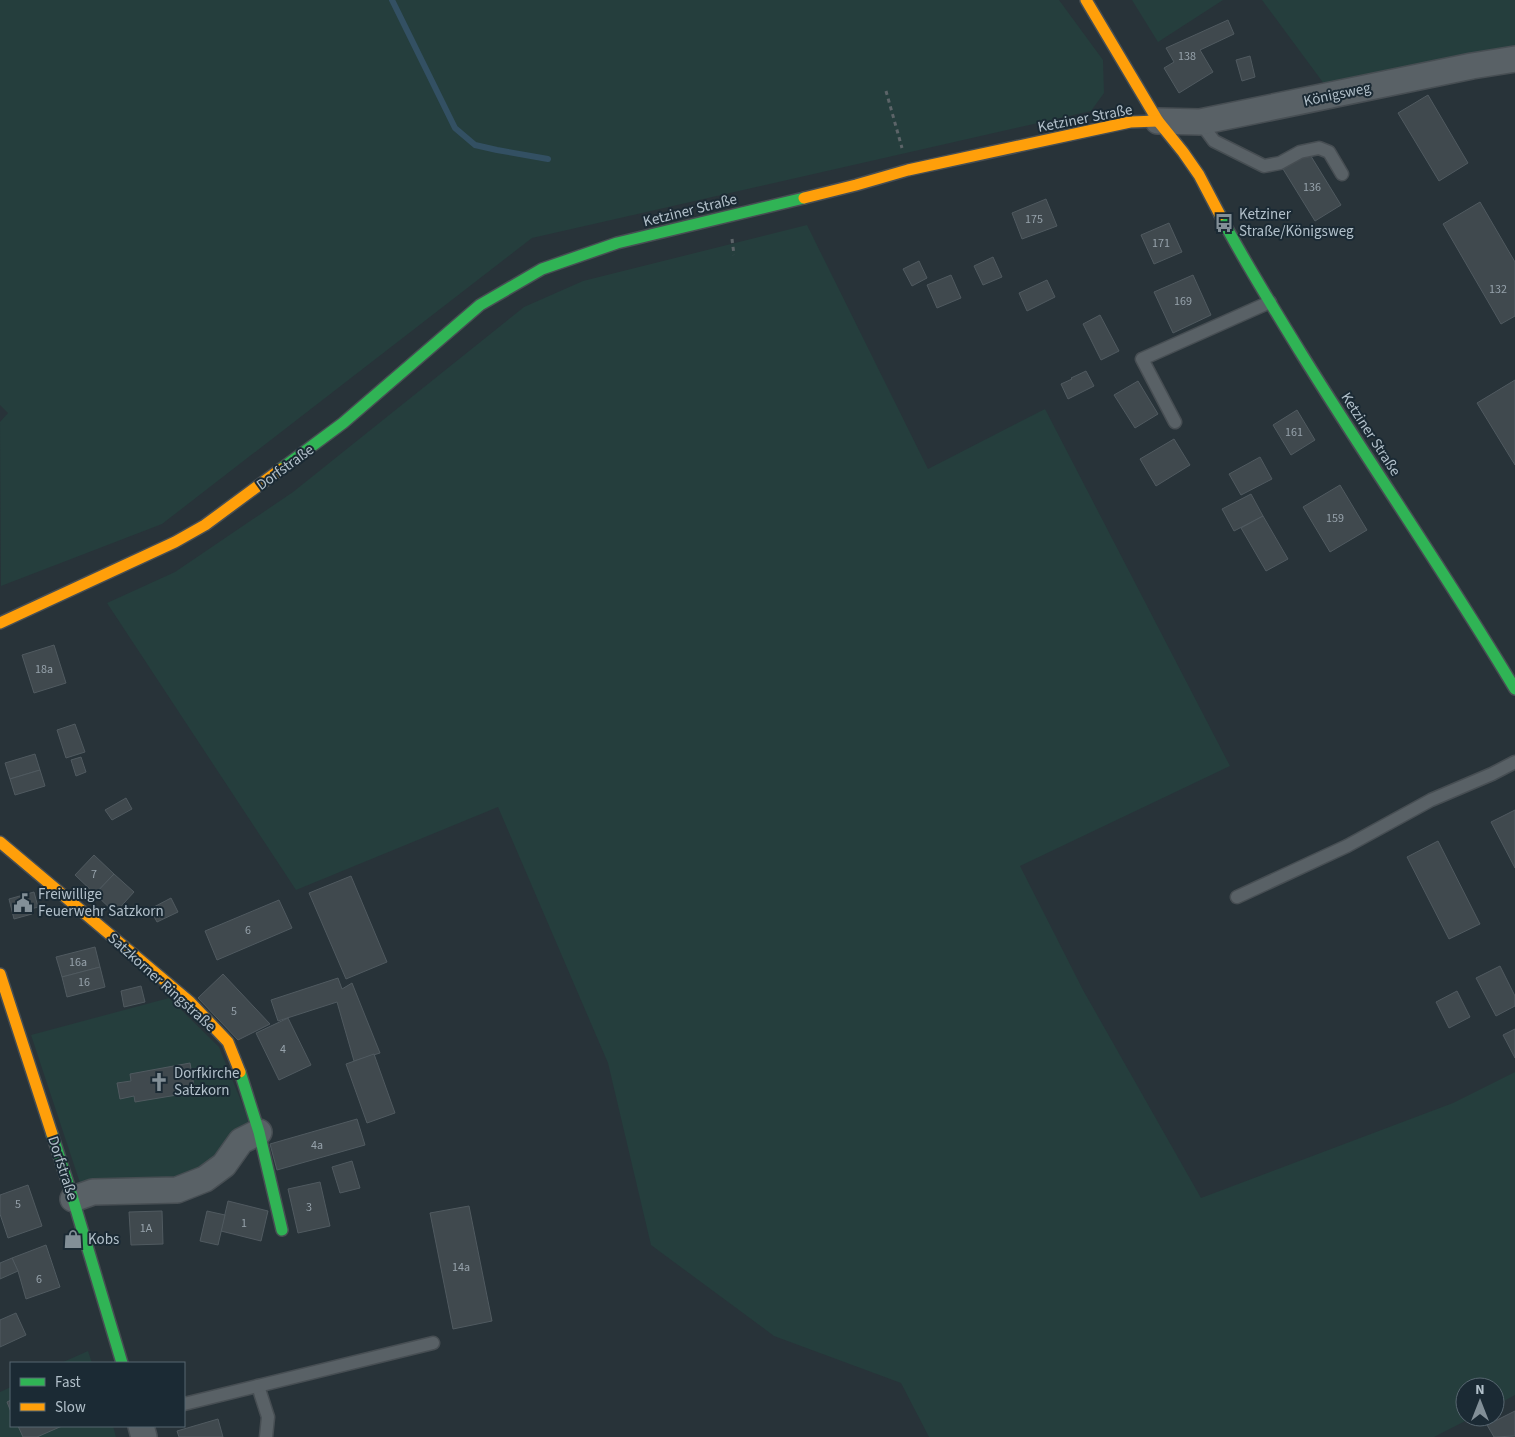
<svg xmlns="http://www.w3.org/2000/svg" width="1515" height="1437" font-family="'Source Sans 3',sans-serif">
<rect width="100%" height="100%" fill="#283339"/>
<g fill="#253e3d">
<path d="M 0,0 L 1059,0 L 1103,60 L 1104,93 L 1091,111 L 532,238 L 162,524 L 1,586 L 0,422 L 8,413 L 0,405 Z"/>
<path d="M 1132,0 L 1223,0 L 1158,42 Z"/>
<path d="M 1262,0 L 1515,0 L 1515,65 L 1333,96 Z"/>
<path d="M 807,225 L 928,469 L 1045,409 L 1230,766 L 1020,866 L 1083,990 L 1201,1198 L 1453,1103 L 1515,1072 L 1515,1395 L 1495,1406 L 1495,1387 L 1465,1387 L 1465,1417 L 1473,1417 L 1434,1437 L 929,1437 L 901,1383 L 774,1336 L 651,1245 L 608,1063 L 498,807 L 296,890 L 107,603 L 175,572 L 293,492 L 524,307 L 583,281 Z"/>
<path d="M 169,998 L 219,1047 L 250,1123 L 221,1158 L 176,1183 L 81,1186 L 31,1035 Z"/>
<path d="M 88,1351 L 92,1363 L 61,1363 Z"/>
<path d="M 11,1387 L 11,1426 L 113,1426 L 116,1437 L 0,1437 L 0,1392 Z"/>
</g>
<g fill="none" stroke-linecap="round" stroke-linejoin="round">
<path stroke="#335063" stroke-width="6" d="M 392,0 L 455,128 L 475,145 L 497,150 L 548,159"/>
</g>
<g fill="#40494e" stroke="#505a60">
<path d="M 1228,20 L 1234,34 L 1200,50 L 1213,72 L 1179,93 L 1164,68 L 1174,62 L 1166,48 Z"/>
<path d="M 1250,56 L 1255,77 L 1242,81 L 1236,60 Z"/>
<path d="M 1428,95 L 1468,163 L 1439,181 L 1398,113 Z"/>
<path d="M 1309,153 L 1341,205 L 1315,221 L 1283,169 Z"/>
<path d="M 1046,199 L 1057,226 L 1022,239 L 1012,213 Z"/>
<path d="M 1480,202 L 1515,262 L 1515,316 L 1501,324 L 1443,224 Z"/>
<path d="M 1169,223 L 1182,252 L 1154,264 L 1141,235 Z"/>
<path d="M 993,257 L 1002,277 L 983,285 L 974,266 Z"/>
<path d="M 919,261 L 927,278 L 912,286 L 903,269 Z"/>
<path d="M 951,275 L 961,298 L 937,308 L 927,285 Z"/>
<path d="M 1193,275 L 1211,315 L 1173,333 L 1154,292 Z"/>
<path d="M 1047,280 L 1055,297 L 1027,311 L 1019,293 Z"/>
<path d="M 1100,315 L 1119,351 L 1101,360 L 1083,324 Z"/>
<path d="M 1086,371 L 1094,386 L 1068,399 L 1061,384 L 1072,379 L 1071,378 Z"/>
<path d="M 1515,380 L 1515,465 L 1477,403 Z"/>
<path d="M 1138,381 L 1158,414 L 1135,428 L 1114,395 Z"/>
<path d="M 1297,410 L 1315,440 L 1291,455 L 1273,425 Z"/>
<path d="M 1174,439 L 1190,465 L 1156,486 L 1140,459 Z"/>
<path d="M 1260,457 L 1272,479 L 1241,495 L 1229,474 Z"/>
<path d="M 1340,485 L 1367,530 L 1330,552 L 1303,507 Z"/>
<path d="M 1251,494 L 1263,516 L 1234,531 L 1222,509 Z"/>
<path d="M 1263,516 L 1288,559 L 1266,571 L 1241,528 Z"/>
<path d="M 54,645 L 66,683 L 34,693 L 22,655 Z"/>
<path d="M 75,724 L 85,752 L 66,758 L 57,730 Z"/>
<path d="M 35,754 L 40,770 L 10,779 L 5,763 Z"/>
<path d="M 81,757 L 86,772 L 76,776 L 71,760 Z"/>
<path d="M 40,770 L 45,786 L 15,795 L 10,779 Z"/>
<path d="M 126,798 L 132,809 L 112,820 L 105,810 Z"/>
<path d="M 1515,810 L 1515,868 L 1491,822 Z"/>
<path d="M 1438,841 L 1480,924 L 1449,939 L 1407,857 Z"/>
<path d="M 94,855 L 114,874 L 95,894 L 75,875 Z"/>
<path d="M 114,874 L 134,892 L 115,913 L 95,894 Z"/>
<path d="M 351,876 L 387,962 L 346,979 L 309,893 Z"/>
<path d="M 34,892 L 38,907 L 31,909 L 32,914 L 14,919 L 9,899 Z"/>
<path d="M 171,898 L 178,912 L 157,922 L 150,909 Z"/>
<path d="M 279,900 L 292,928 L 217,960 L 205,931 Z"/>
<path d="M 95,947 L 100,967 L 62,977 L 56,957 Z"/>
<path d="M 1500,966 L 1515,996 L 1515,1006 L 1496,1016 L 1476,978 Z"/>
<path d="M 100,967 L 105,987 L 67,997 L 62,977 Z"/>
<path d="M 223,974 L 270,1024 L 238,1040 L 198,998 Z"/>
<path d="M 338,978 L 342,989 L 352,983 L 380,1053 L 354,1061 L 337,1002 L 278,1021 L 271,1000 Z"/>
<path d="M 141,986 L 145,1002 L 124,1007 L 121,991 Z"/>
<path d="M 1457,991 L 1470,1017 L 1449,1028 L 1436,1002 Z"/>
<path d="M 288,1018 L 311,1065 L 279,1080 L 256,1033 Z"/>
<path d="M 1515,1029 L 1515,1058 L 1503,1035 Z"/>
<path d="M 374,1054 L 395,1113 L 367,1123 L 346,1064 Z"/>
<path d="M 190,1063 L 195,1092 L 135,1102 L 134,1096 L 120,1099 L 117,1083 L 131,1081 L 130,1074 Z"/>
<path d="M 357,1119 L 365,1145 L 277,1170 L 270,1144 Z"/>
<path d="M 352,1161 L 360,1188 L 340,1193 L 332,1167 Z"/>
<path d="M 320,1182 L 330,1226 L 298,1233 L 288,1189 Z"/>
<path d="M 28,1185 L 42,1226 L 8,1238 L 0,1214 L 0,1195 Z"/>
<path d="M 228,1201 L 268,1211 L 261,1241 L 221,1231 Z"/>
<path d="M 469,1206 L 492,1321 L 453,1329 L 430,1213 Z"/>
<path d="M 162,1211 L 163,1244 L 131,1245 L 129,1212 Z"/>
<path d="M 207,1211 L 225,1215 L 218,1245 L 200,1241 Z"/>
<path d="M 46,1245 L 60,1287 L 26,1299 L 18,1271 L 12,1258 Z"/>
<path d="M 12,1258 L 18,1271 L 0,1279 L 0,1263 Z"/>
<path d="M 16,1313 L 26,1335 L 0,1347 L 0,1320 Z"/>
<path d="M 11,1400 L 11,1412 L 7,1402 Z"/>
<path d="M 1515,1411 L 1515,1436 L 1494,1437 L 1487,1425 Z"/>
<path d="M 218,1419 L 223,1437 L 179,1437 L 177,1431 Z"/>
<path d="M 18,1426 L 62,1426 L 37,1437 L 23,1437 Z"/>
</g>
<g fill="none" stroke-linecap="round" stroke-linejoin="round">
<g stroke="#474e53" stroke-width="15">
<g id="lane">
<path d="M 1200,122 L 1214,141 L 1264,166 L 1280,163 L 1300,152 L 1319,148 L 1329,152 L 1342,174"/>
<path d="M 1175,422 L 1142,359 L 1270,302"/>
<path d="M 1237,897 L 1347,846 L 1431,800 L 1492,774 L 1515,762"/>
<path d="M 258,1386 L 268,1417 L 266,1437"/>
<path d="M 184,1404 L 433,1343"/>
</g>
</g>
<g stroke="#474e53" stroke-width="28">
<g id="street">
<path d="M 1158,121 L 1200,122 L 1472,66 L 1515,59"/>
<path d="M 73,1199 L 93,1192 L 177,1190 L 205,1179 L 224,1165 L 241,1141 L 259,1132"/>
<path d="M 141,1426 L 144,1437"/>
</g>
</g>
<g stroke="#474e53" stroke-width="14">
<g id="fast">
<path d="M 1220,215 C 1245,263 1273,307 1301,353 C 1371,466 1447,575 1515,689"/>
<path d="M 281,469 L 343,423 L 480,305 L 542,269 L 617,243 L 804,198"/>
<path d="M 240,1072 L 259,1132 L 282,1230"/>
<path d="M 52,1134 L 73,1199 L 122,1363"/>
</g>
</g>
<g stroke="#474e53" stroke-width="14">
<g id="slow">
<path d="M 1086,0 L 1158,121 L 1183,152 L 1199,175 L 1220,215"/>
<path d="M 804,198 L 856,185 L 908,170 L 1130,122 L 1158,121"/>
<path d="M 0,623 L 175,542 L 205,525 L 281,469"/>
<path d="M 0,842 L 190,1002 L 228,1042 L 240,1072"/>
<path d="M 0,974 L 52,1134"/>
</g>
</g>
<g stroke="#5c6468" stroke-width="3" stroke-dasharray="4 4" stroke-linecap="butt">
<path d="M 886,91 L 902,148"/>
<path d="M 732,239 L 734,255"/>
</g>
<use href="#lane" stroke="#596166" stroke-width="12"/>
<use href="#street" stroke="#596166" stroke-width="25"/>
<use href="#fast" stroke="#30b455" stroke-width="11"/>
<use href="#slow" stroke="#ff9f0a" stroke-width="11"/>
</g>
<defs>
<g id="bus-bare" transform="scale(1.5)"><path d="M-5-6H5V4H4V6H2V4H-2V6H-4V4H-5ZM-3.5-4V0h7V-4ZM-3.5 1.2v1.5H-2V1.2ZM2 1.2v1.5H3.5V1.2Z" fill="#828f97" stroke="#1b2a34" stroke-width="2.5" paint-order="stroke"/></g>
<g id="civic-bare" transform="scale(1.5)"><path d="M-.6-6.5H3V-4.5H.6V-3L4-1V1h2V6H-6V1h2V-1L-.6-3ZM-1.2 2.5V6h2.4V2.5Z" fill="#828f97" stroke="#1b2a34" stroke-width="2.5" paint-order="stroke"/></g>
<g id="church-bare" transform="scale(1.5)"><path d="M-1.2-6h2.4v3.5h3.3v2.4h-3.3V6h-2.4V-.1h-3.3v-2.4h3.3Z" fill="#828f97" stroke="#1b2a34" stroke-width="2.5" paint-order="stroke"/></g>
<g id="shop-bare" transform="scale(1.5)"><path d="M-5-2.5h2.3a2.7 3.5 0 0 1 5.4 0H5L5.5 6h-11ZM-1.5-2.5h3a1.5 2.3 0 0 0-3 0Z" fill="#828f97" stroke="#1b2a34" stroke-width="2.5" paint-order="stroke"/></g>
</defs>
<g fill-rule="evenodd">
<use href="#bus-bare" x="1224" y="223"/>
<use href="#civic-bare" x="23" y="903"/>
<use href="#church-bare" x="159" y="1082"/>
<use href="#shop-bare" x="73" y="1239"/>
</g>
<g text-anchor="middle" stroke-width="4" stroke-linejoin="round" paint-order="stroke">
<g font-size="12" fill="#96a2ab">
<text x="1187" y="60">138</text>
<text x="1312" y="191">136</text>
<text x="1034" y="223">175</text>
<text x="1161" y="247">171</text>
<text x="1498" y="293">132</text>
<text x="1183" y="305">169</text>
<text x="1294" y="436">161</text>
<text x="1335" y="522">159</text>
<text x="44" y="673">18a</text>
<text x="94" y="878">7</text>
<text x="248" y="934">6</text>
<text x="78" y="966">16a</text>
<text x="84" y="986">16</text>
<text x="234" y="1015">5</text>
<text x="283" y="1053">4</text>
<text x="317" y="1149">4a</text>
<text x="18" y="1208">5</text>
<text x="309" y="1211">3</text>
<text x="244" y="1227">1</text>
<text x="146" y="1232">1A</text>
<text x="461" y="1271">14a</text>
<text x="39" y="1283">6</text>
</g>
<g font-size="15" fill="#b2c0ca" stroke="#1b2a34">
<text transform="translate(1337 94) rotate(-12)" y="5">Königsweg</text>
<text transform="translate(1085 118) rotate(-11)" y="5">Ketziner Straße</text>
<text transform="translate(690 210) rotate(-14)" y="5">Ketziner Straße</text>
<text transform="translate(1371 434) rotate(57)" y="5">Ketziner Straße</text>
<text transform="translate(285 467) rotate(-36)" y="5">Dorfstraße</text>
<text transform="translate(162 982) rotate(42)" y="5">Satzkorner Ringstraße</text>
<text transform="translate(63 1168) rotate(72)" y="5">Dorfstraße</text>
</g>
<g font-size="15" fill="#b2c0ca" stroke="#1b2a34" text-anchor="start">
<text x="1239" y="219">Ketziner<tspan x="1239" dy="17">Straße/Königsweg</tspan></text>
<text x="38" y="899">Freiwillige<tspan x="38" dy="17">Feuerwehr Satzkorn</tspan></text>
<text x="174" y="1078">Dorfkirche<tspan x="174" dy="17">Satzkorn</tspan></text>
<text x="88" y="1244">Kobs</text>
</g>
</g>
<rect x="10" y="1362" width="175" height="65" fill="#1b2a34" stroke="#576670"/>
<rect x="20" y="1378" width="25" height="8" fill="#30b455" stroke="#576670"/>
<text x="55" y="1387" font-size="15" fill="#b2c0ca">Fast</text>
<rect x="20" y="1403" width="25" height="8" fill="#ff9f0a" stroke="#576670"/>
<text x="55" y="1412" font-size="15" fill="#b2c0ca">Slow</text>
<g transform="translate(1480 1402)"><circle r="24" fill="#1b2a34" stroke="#576670"/>
<path d="M0-4L9 19L0 12L-9 19Z" fill="#828f97"/>
<text y="-8" font-size="14" font-weight="bold" text-anchor="middle" fill="#b2c0ca">N</text>
</g>
</svg>
